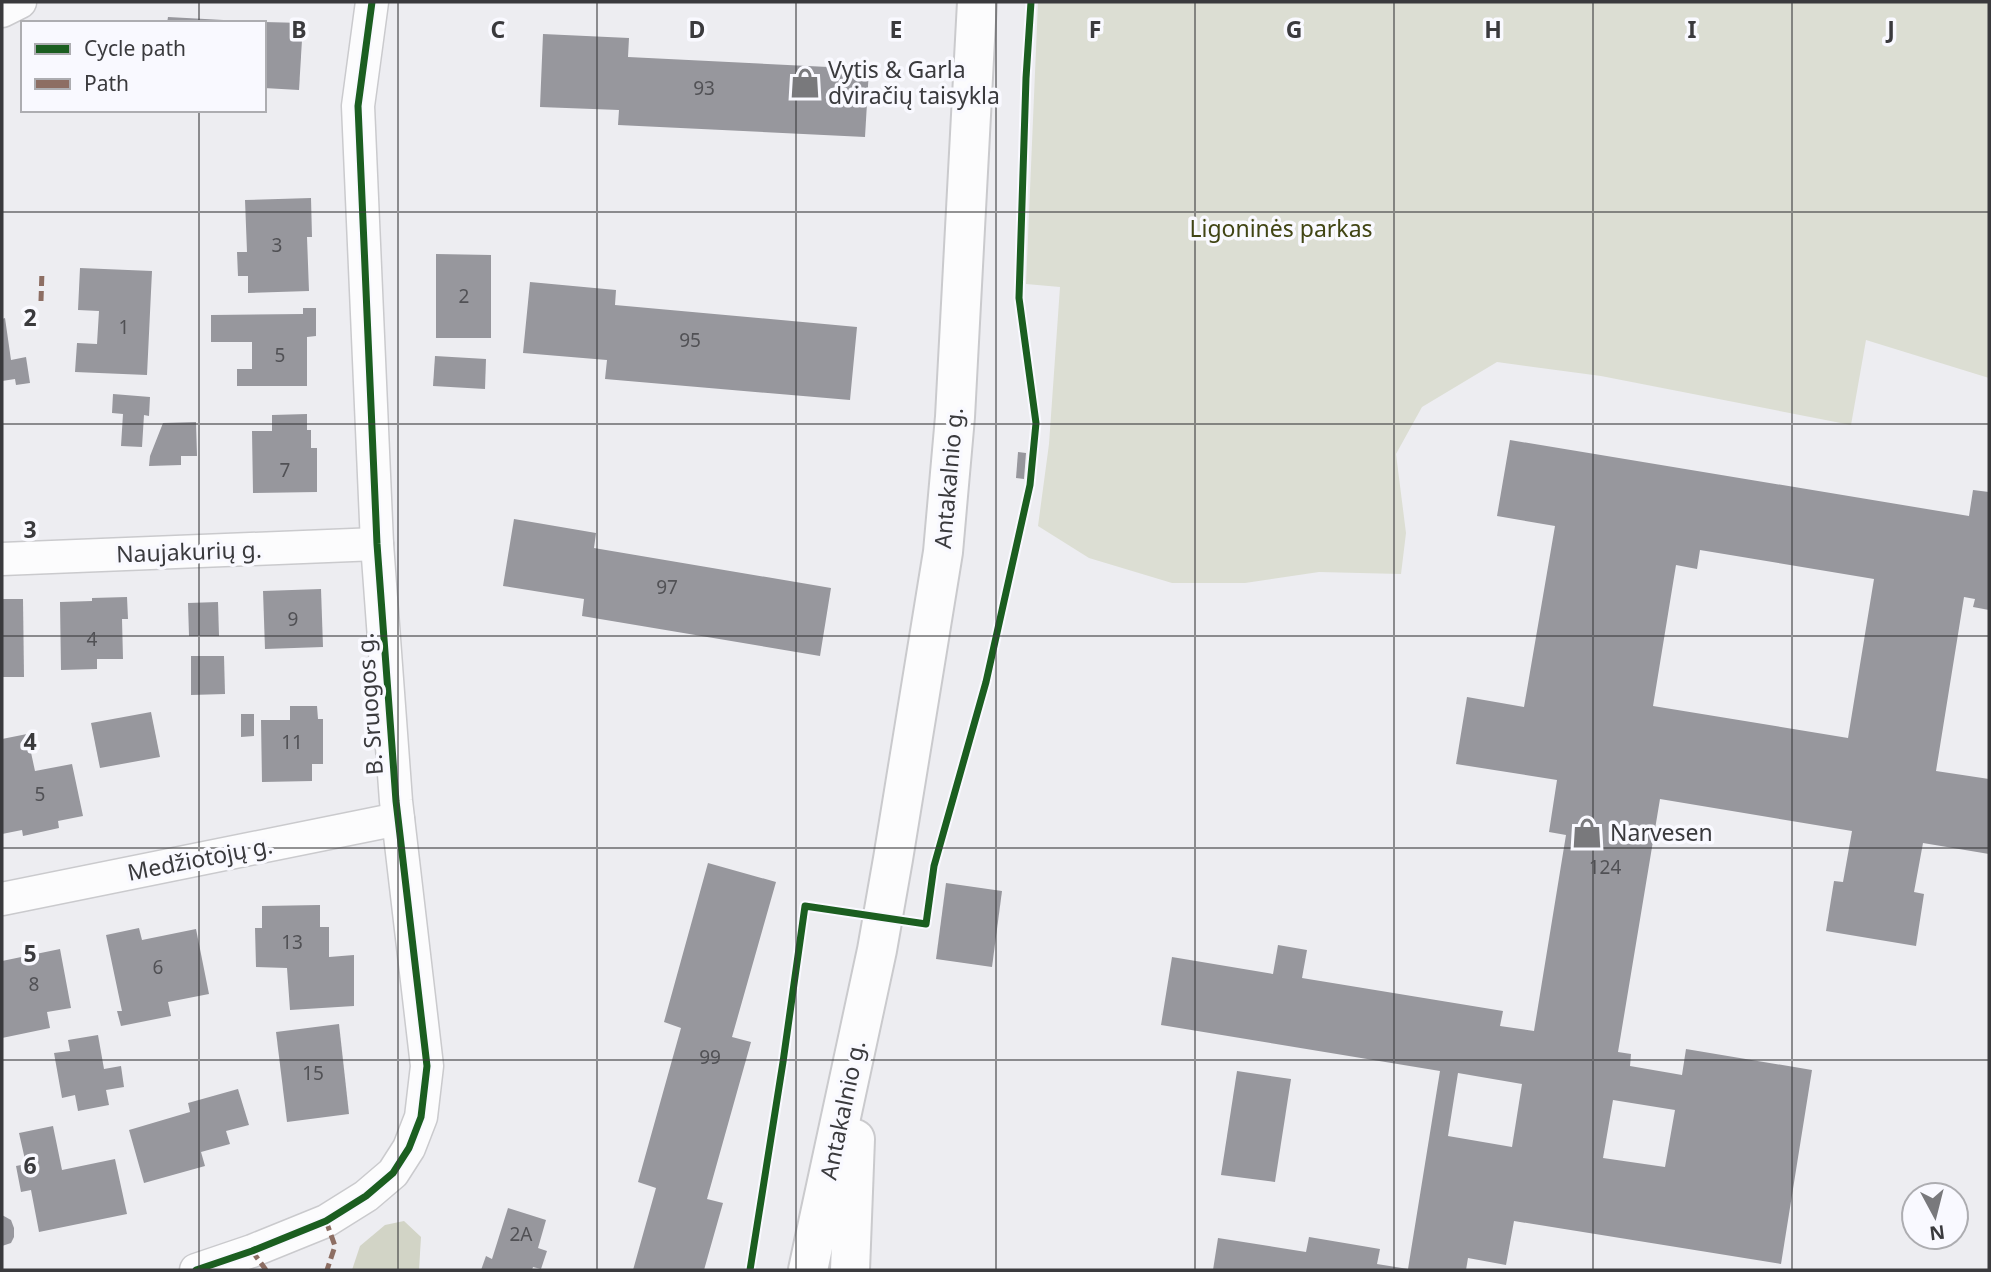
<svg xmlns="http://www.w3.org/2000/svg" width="1991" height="1272" font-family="'Noto Sans',sans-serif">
<rect width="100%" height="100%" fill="#ededf1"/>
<path fill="#dcded3" d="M 1038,2 L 1989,2 L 1989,378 L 1866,340 L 1851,425 L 1601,376 L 1497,362 L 1422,407 L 1396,454 L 1406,533 L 1401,574 L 1319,572 L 1245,583 L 1172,583 L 1089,558 L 1038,526 L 1049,444 L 1060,287 L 1026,284 Z"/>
<path fill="#d2d4c6" d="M 404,1221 L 421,1237 L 419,1270 L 352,1270 L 360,1246 L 385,1225 Z"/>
<g fill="#97979d" fill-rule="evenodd">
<path d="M 168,17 L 242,21 L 242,23 L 167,23 Z"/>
<path d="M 264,22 L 303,23 L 299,90 L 264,88 Z"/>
<path d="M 543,34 L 629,38 L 628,57 L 869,69 L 865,137 L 618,125 L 619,110 L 540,107 Z"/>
<path d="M 311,198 L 312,237 L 307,237 L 309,291 L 248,293 L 248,276 L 238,276 L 237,252 L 247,252 L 245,200 Z"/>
<path d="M 436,254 L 491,255 L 491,338 L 436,338 Z"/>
<path d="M 80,268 L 152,271 L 147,375 L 75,372 L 77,343 L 97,344 L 99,311 L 78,310 Z"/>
<path d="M 530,282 L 616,290 L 615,305 L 857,327 L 850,400 L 605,379 L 607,360 L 523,353 Z"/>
<path d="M 303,308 L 316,308 L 316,336 L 307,337 L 307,386 L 237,386 L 237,369 L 252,369 L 252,342 L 211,342 L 211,315 L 303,314 Z"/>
<path d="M 5,318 L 11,360 L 26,357 L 30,383 L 16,385 L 15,379 L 2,381 L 2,319 Z"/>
<path d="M 435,356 L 486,359 L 485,389 L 433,386 Z"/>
<path d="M 113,394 L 150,397 L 149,416 L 144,415 L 142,447 L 121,446 L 123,414 L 112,413 Z"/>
<path d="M 307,414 L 307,430 L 311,430 L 311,448 L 317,448 L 317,492 L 253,493 L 252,431 L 272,431 L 272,415 Z"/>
<path d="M 196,422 L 197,456 L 181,456 L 181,465 L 149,466 L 150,456 L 163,423 Z"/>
<path d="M 1510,440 L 1969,516 L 1973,490 L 1989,492 L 1989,610 L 1973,607 L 1975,599 L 1964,597 L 1936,771 L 1989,779 L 1989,854 L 1923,843 L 1914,892 L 1924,894 L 1916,946 L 1826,931 L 1834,881 L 1843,882 L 1852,831 L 1660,799 L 1618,1052 L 1631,1054 L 1630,1066 L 1682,1075 L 1686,1049 L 1812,1070 L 1781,1264 L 1514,1221 L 1506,1265 L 1468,1258 L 1466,1270 L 1213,1270 L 1218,1238 L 1306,1252 L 1309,1237 L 1380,1249 L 1377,1264 L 1408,1269 L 1440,1071 L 1161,1025 L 1172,957 L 1273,974 L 1278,945 L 1307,950 L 1302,978 L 1503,1011 L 1500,1026 L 1534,1031 L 1566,835 L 1549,832 L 1557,780 L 1456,764 L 1467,697 L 1524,707 L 1555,526 L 1497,516 ZM 1700,550 L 1874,579 L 1848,738 L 1653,706 L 1676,565 L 1697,569 ZM 1458,1073 L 1522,1084 L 1512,1147 L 1448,1136 ZM 1613,1100 L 1675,1110 L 1665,1167 L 1603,1158 Z"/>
<path d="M 1018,452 L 1026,453 L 1024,479 L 1016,478 Z"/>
<path d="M 514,519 L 596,533 L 594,548 L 831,588 L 820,656 L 582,616 L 584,599 L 503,586 Z"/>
<path d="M 321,589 L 323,647 L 265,649 L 263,591 Z"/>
<path d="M 127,597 L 128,619 L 122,619 L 123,659 L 97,659 L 97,669 L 61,670 L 60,602 L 92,601 L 92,598 Z"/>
<path d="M 2,599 L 23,599 L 24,677 L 2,677 Z"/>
<path d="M 218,602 L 219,636 L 189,636 L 188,603 Z"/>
<path d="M 191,656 L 224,656 L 225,694 L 191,695 Z"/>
<path d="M 290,706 L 317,706 L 318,719 L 323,719 L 323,764 L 312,764 L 312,781 L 262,782 L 261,720 L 290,720 Z"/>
<path d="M 151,712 L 160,757 L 100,768 L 91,723 Z"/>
<path d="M 241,714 L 254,714 L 254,736 L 241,737 Z"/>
<path d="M 27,734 L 35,771 L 72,764 L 83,816 L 58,821 L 59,828 L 23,836 L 22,830 L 2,834 L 2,739 Z"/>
<path d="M 708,863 L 776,882 L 732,1037 L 751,1042 L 707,1199 L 723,1203 L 704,1270 L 633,1270 L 656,1188 L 638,1182 L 681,1028 L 664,1022 Z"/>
<path d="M 946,883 L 1002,891 L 992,967 L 936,959 Z"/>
<path d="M 320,905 L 320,927 L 329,927 L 329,957 L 354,955 L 354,1006 L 290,1010 L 287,968 L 256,967 L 255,928 L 262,928 L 262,906 Z"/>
<path d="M 139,928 L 142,940 L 196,929 L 209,994 L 168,1002 L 171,1016 L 121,1026 L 117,1011 L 122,1011 L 106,935 Z"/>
<path d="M 60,949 L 71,1008 L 47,1012 L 50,1028 L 2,1038 L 2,961 Z"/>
<path d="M 339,1024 L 349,1114 L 287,1122 L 276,1032 Z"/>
<path d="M 98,1035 L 104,1069 L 121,1066 L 124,1087 L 106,1090 L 109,1105 L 78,1111 L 75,1095 L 62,1098 L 54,1053 L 70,1051 L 68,1040 Z"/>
<path d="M 1237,1071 L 1291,1079 L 1275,1182 L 1221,1175 Z"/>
<path d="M 238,1089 L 249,1125 L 226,1131 L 230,1144 L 201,1152 L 205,1166 L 144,1183 L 129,1130 L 190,1112 L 188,1103 Z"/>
<path d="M 53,1126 L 62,1170 L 115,1159 L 127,1214 L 39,1232 L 31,1190 L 21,1192 L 16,1166 L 26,1164 L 19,1133 Z"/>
<path d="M 508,1208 L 546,1220 L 538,1248 L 547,1251 L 541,1269 L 533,1267 L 532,1270 L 481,1270 L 486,1256 L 492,1259 Z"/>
<path d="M 2,1215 L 11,1220 L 14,1228 L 14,1237 L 11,1243 L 2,1246 Z"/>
</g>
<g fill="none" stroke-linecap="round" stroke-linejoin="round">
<g stroke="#cacacd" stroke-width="35">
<g id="street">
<path d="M 2,11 L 20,2"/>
<path d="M 2,559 L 377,544"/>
<path d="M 2,899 L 398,819"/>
<path d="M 196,1270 L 252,1251 L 326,1221 L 366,1196 L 393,1173 L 409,1148 L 421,1117 L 427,1066 L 396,801 L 377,544 L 358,106 L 372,2"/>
</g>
</g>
<g stroke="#cacacd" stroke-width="42">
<g id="primary">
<path d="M 808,1270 L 877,950 L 893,859 L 943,552 L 955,417 L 977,2"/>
<path d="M 850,1270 L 855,1139"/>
</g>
</g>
<use href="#street" stroke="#fcfcfd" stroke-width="32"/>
<use href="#primary" stroke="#fcfcfd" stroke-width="38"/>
<g stroke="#8d6e63" stroke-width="5" stroke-dasharray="10 5" stroke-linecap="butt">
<path d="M 41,301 L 42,271"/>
<path d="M 326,1221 L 335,1246 L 327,1270"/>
<path d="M 252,1251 L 266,1270"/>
</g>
<g stroke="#f9f9ff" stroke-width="11">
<g id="cycleway">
<path d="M 196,1270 L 252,1251 L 326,1221 L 366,1196 L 393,1173 L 409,1148 L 421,1117 L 427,1066 L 396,801 L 377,544 L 358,106 L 372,2"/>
<path d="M 750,1270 L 783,1062 L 805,906 L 926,924 L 934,866 L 986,682 L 1030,485 L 1036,423 L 1019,298 L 1026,78 L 1031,2"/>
</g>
</g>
<use href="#cycleway" stroke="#1b5e20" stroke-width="7"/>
</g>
<path fill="none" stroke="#3a3a3d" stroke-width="2" stroke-opacity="0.55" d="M 199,2 L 199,23M 398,2 L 398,1270M 597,2 L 597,1270M 796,2 L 796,1270M 996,2 L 996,1270M 1195,2 L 1195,1270M 1394,2 L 1394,1270M 1593,2 L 1593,1270M 1792,2 L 1792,1270M 199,110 L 199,1270M 2,212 L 1989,212M 2,424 L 1989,424M 2,636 L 1989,636M 2,848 L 1989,848M 2,1060 L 1989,1060"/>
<defs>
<g id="shop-bare" transform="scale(2.415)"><path d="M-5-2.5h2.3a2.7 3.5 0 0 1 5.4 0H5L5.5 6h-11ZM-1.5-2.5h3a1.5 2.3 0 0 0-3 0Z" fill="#79797c" stroke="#f9f9ff" stroke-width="2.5" paint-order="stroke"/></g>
</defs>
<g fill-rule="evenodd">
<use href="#shop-bare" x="805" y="83"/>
<use href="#shop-bare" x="1587" y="833"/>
</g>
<g text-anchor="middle" stroke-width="7" stroke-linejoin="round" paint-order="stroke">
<g font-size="19" fill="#515155">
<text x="704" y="95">93</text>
<text x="277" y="252">3</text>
<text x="464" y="303">2</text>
<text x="124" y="334">1</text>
<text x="690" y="347">95</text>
<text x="280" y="362">5</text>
<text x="285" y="477">7</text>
<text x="667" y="594">97</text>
<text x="293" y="626">9</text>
<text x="92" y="646">4</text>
<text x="292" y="749">11</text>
<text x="40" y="801">5</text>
<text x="1605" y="874">124</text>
<text x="292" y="949">13</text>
<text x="158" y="974">6</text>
<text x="34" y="991">8</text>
<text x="710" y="1064">99</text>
<text x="313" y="1080">15</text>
<text x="521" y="1241">2A</text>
</g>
<g font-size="23" fill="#3a3a3d" stroke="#f9f9ff" text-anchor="start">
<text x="828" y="78">Vytis &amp; Garla<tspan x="828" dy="26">dviračių taisykla</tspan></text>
<text x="1610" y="841">Narvesen</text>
</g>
<g font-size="23" fill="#414514" stroke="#f9f9ff">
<text x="1281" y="237">Ligoninės parkas</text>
</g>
<g font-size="23" fill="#3a3a3d" stroke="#f9f9ff">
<text transform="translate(949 478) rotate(-85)" y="8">Antakalnio g.</text>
<text transform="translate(189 552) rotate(-2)" y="8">Naujakurių g.</text>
<text transform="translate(370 704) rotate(-94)" y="8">B. Sruogos g.</text>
<text transform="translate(200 859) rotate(-11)" y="8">Medžiotojų g.</text>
<text transform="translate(843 1110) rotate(-78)" y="8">Antakalnio g.</text>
</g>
</g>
<g font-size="23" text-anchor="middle" font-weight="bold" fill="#3a3a3d" stroke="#f9f9ff" stroke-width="7" stroke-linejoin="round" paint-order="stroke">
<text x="299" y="38">B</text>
<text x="498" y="38">C</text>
<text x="697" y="38">D</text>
<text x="896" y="38">E</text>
<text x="1095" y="38">F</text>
<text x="1294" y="38">G</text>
<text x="1493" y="38">H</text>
<text x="1692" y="38">I</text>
<text x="1891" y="38">J</text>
<text x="30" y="326">2</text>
<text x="30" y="538">3</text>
<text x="30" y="750">4</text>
<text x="30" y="962">5</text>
<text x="30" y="1174">6</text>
</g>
<rect width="1991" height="1272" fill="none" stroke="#3a3a3d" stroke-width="7"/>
<rect x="21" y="21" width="245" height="91" fill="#f9f9ff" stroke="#adadb1" stroke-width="2"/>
<rect x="35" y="44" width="35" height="10" fill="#1b5e20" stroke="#adadb1" stroke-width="2"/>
<text x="84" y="56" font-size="21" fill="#3a3a3d">Cycle path</text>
<rect x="35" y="79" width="35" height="10" fill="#8d6e63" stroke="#adadb1" stroke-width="2"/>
<text x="84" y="91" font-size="21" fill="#3a3a3d">Path</text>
<g transform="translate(1935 1216) rotate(173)"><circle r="33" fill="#f9f9ff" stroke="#adadb1" stroke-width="2"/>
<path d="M0-5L12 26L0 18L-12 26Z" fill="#79797c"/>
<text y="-10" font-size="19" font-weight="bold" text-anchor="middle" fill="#3a3a3d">N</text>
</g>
</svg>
